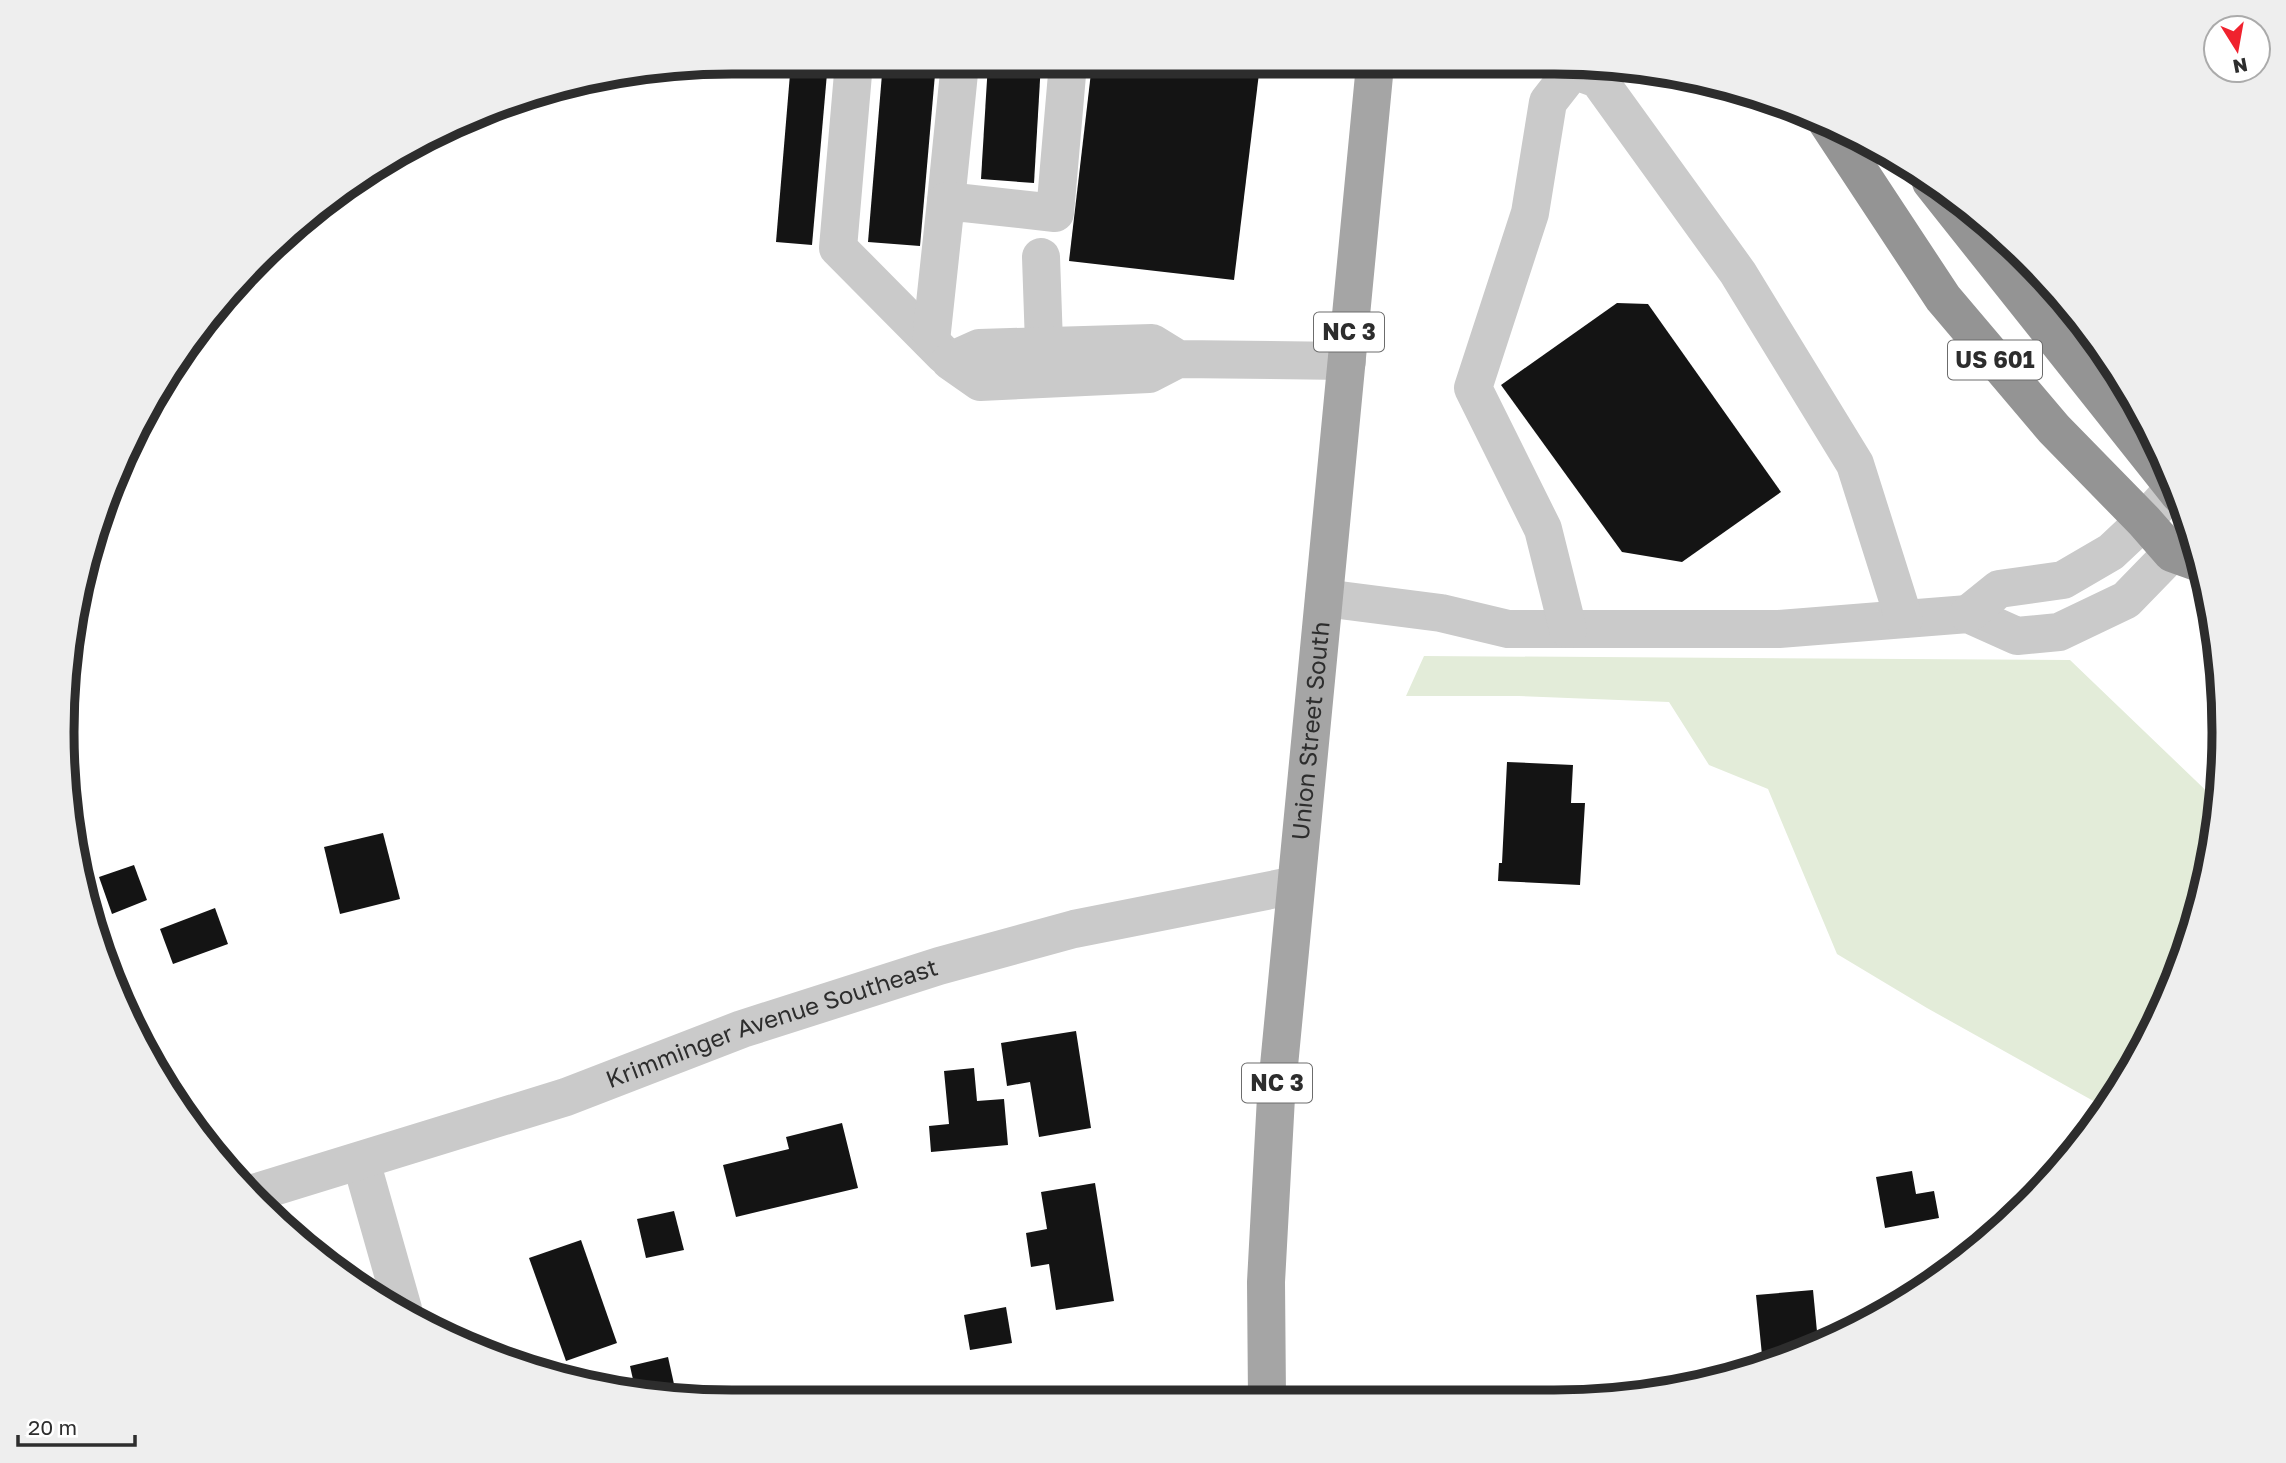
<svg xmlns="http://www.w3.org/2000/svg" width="2286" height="1463" font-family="'Golos Text',sans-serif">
<rect width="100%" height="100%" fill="#fff"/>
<path fill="#e3ecd9" d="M 1424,656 L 2070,660 L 2219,803 L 2202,905 L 2155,1028 L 2106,1108 L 1927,1008 L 1837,954 L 1768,789 L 1709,765 L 1669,702 L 1519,696 L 1406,696 Z"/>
<g fill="#141414">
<path d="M 791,62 L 828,62 L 812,245 L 776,242 Z"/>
<path d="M 883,62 L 936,63 L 920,246 L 868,242 Z"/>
<path d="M 988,63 L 1041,63 L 1034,183 L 981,179 Z"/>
<path d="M 1092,64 L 1260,65 L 1234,280 L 1069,261 Z"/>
<path d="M 1617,303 L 1648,304 L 1781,492 L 1682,562 L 1622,552 L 1501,385 Z"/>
<path d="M 1507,762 L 1573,765 L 1571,803 L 1585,803 L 1580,885 L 1498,881 L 1499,863 L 1502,863 Z"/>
<path d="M 383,833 L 400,899 L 340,914 L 324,847 Z"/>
<path d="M 134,865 L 147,900 L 112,914 L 99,877 Z"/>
<path d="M 215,908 L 228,944 L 173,964 L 160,929 Z"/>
<path d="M 1076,1031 L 1091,1128 L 1039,1137 L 1030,1082 L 1007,1086 L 1001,1043 Z"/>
<path d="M 974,1068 L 977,1101 L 1004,1099 L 1008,1145 L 931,1152 L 929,1126 L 949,1124 L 944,1071 Z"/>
<path d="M 842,1123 L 858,1188 L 736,1217 L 723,1165 L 789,1149 L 786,1137 Z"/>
<path d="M 1912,1171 L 1916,1194 L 1934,1191 L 1939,1218 L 1885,1228 L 1876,1177 Z"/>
<path d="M 1095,1183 L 1114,1301 L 1056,1310 L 1049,1264 L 1031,1267 L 1026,1233 L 1047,1229 L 1041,1192 Z"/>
<path d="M 674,1211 L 684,1250 L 646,1258 L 637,1219 Z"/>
<path d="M 581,1240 L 617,1343 L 566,1361 L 529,1258 Z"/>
<path d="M 1813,1290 L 1818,1342 L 1763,1365 L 1756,1295 Z"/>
<path d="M 1006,1307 L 1012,1343 L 970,1350 L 964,1315 Z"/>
<path d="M 668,1357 L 674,1384 L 636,1393 L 630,1366 Z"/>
<path d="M 1122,1387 L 1124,1398 L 1063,1398 L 1063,1396 Z"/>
</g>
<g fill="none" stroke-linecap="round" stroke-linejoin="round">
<g stroke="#cacaca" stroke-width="38">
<path d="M 854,62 L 838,248 L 944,355"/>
<path d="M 946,201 L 960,63"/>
<path d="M 1041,257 L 1045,373"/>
<path d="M 931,341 L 946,201 L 1055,213 L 1068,63"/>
<path d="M 1178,359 L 1152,343 L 979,348 L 950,361 L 980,382 L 1149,374 L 1178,359 L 1347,361"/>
<path d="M 1324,598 L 1441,613 L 1508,629 L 1779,629 L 1968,614 L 2017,636 L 2059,632 L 2126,600 L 2193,531"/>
<path d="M 1968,614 L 1999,589 L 2063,580 L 2111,552 L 2144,521 L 2174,488"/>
<path d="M 1568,629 L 1543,529 L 1473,388 L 1530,213 L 1548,102 L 1573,70 L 1598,79 L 1738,273 L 1855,464 L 1904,619"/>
<path d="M 361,1161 L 403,1309"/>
<path id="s1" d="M 257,1192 L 566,1097 L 742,1029 L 939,966 L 1074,929 L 1296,885"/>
</g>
<path stroke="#a5a5a5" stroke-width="38" id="s2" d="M 1267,1399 L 1266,1282 L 1276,1097 L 1375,65"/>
<g stroke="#949494" stroke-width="38">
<path d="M 1827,122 L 1943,298 L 2054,429 L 2144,521 L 2172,553 L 2200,563"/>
<path d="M 1931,182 L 2179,494"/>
</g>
</g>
<g text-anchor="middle" stroke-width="7" stroke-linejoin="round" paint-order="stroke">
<g fill="#fff" stroke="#6c6c6c" stroke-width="2">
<rect x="1314" y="312.5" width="70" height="39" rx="5"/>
<rect x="1948" y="340.5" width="94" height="39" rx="5"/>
<rect x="1242" y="1063.5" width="70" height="39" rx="5"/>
</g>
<g font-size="23" font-weight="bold" fill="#2d2d2d">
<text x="1349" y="340">NC 3</text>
<text x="1995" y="368">US 601</text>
<text x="1277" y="1091">NC 3</text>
</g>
<g font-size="24" fill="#2d2d2d" stroke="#fff">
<text dy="8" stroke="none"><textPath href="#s2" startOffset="670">Union Street South</textPath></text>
<text dy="8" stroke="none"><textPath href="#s1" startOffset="542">Krimminger Avenue Southeast</textPath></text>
</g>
</g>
<path d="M0 0H2286V1463H0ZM732 74H1554A658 658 0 0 1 2212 732V732A658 658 0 0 1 1554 1390H732A658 658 0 0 1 74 732V732A658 658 0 0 1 732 74Z" fill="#eee" fill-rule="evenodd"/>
<path fill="none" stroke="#2d2d2d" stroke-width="9" d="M732 74H1554A658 658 0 0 1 2212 732V732A658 658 0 0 1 1554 1390H732A658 658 0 0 1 74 732V732A658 658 0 0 1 732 74Z"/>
<g transform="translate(2237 49) rotate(169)"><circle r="33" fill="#ffffff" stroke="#ababab" stroke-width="2"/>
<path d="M0-5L12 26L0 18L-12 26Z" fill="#f0222e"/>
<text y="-10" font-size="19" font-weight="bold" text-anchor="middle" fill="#2d2d2d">N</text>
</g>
<path d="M18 1435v10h117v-10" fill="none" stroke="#2d2d2d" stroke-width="3.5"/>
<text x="28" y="1435" font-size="21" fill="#2d2d2d" stroke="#ffffff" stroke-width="5" paint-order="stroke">20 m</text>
</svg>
